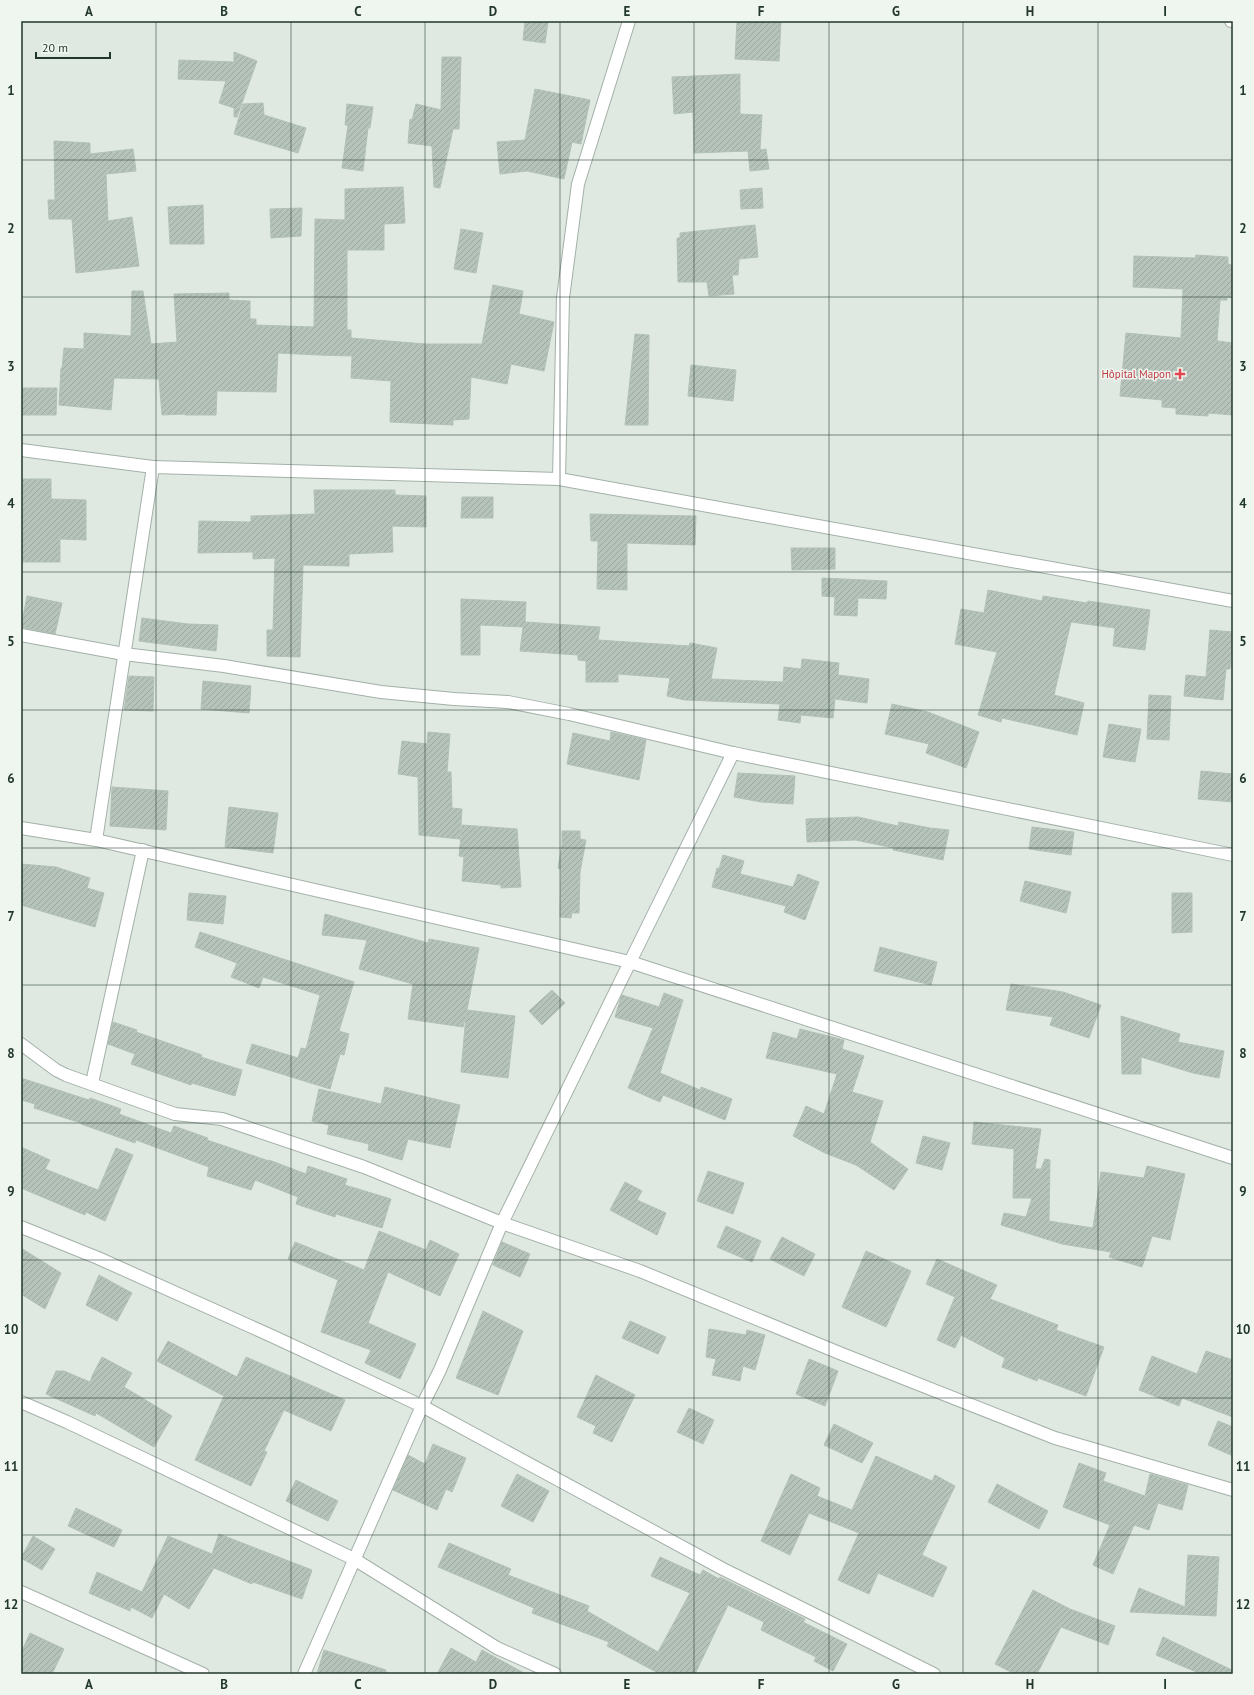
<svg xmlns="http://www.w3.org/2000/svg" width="1254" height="1695" font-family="'PT Sans',sans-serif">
<defs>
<pattern id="building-hatch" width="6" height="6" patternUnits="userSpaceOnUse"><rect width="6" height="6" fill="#b5c3ba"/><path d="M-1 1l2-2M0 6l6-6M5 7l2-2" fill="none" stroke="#9ba8a0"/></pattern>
</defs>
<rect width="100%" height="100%" fill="#dfe9e2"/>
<g fill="url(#building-hatch)" stroke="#b2c1b7">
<path d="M 525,21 L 548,21 L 545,43 L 523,40 Z"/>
<path d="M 737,21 L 781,21 L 779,61 L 735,59 Z"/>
<path d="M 234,52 L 257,61 L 237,117 L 234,117 L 234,108 L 219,103 L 226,81 L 178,79 L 179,60 L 234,62 Z"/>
<path d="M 442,57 L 461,57 L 459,129 L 453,129 L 440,188 L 434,187 L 432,146 L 408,143 L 410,119 L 412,120 L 416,104 L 441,110 Z"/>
<path d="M 740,74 L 740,114 L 762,115 L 760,150 L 766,149 L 769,169 L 750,171 L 748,151 L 694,153 L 693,112 L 674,114 L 672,77 Z"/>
<path d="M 535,89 L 590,100 L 581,144 L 572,142 L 564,179 L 527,171 L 500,174 L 497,142 L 525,140 Z"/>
<path d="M 263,103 L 264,115 L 306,128 L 298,153 L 234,134 L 243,104 Z"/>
<path d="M 347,104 L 373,107 L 370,128 L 368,128 L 363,171 L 342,168 L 348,125 L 345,125 Z"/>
<path d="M 54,141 L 90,143 L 90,154 L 133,149 L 136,171 L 106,174 L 108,221 L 132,217 L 139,266 L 76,273 L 72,219 L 49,219 L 48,200 L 55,200 Z"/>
<path d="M 403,187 L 405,223 L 384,224 L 384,250 L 347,250 L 347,330 L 351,330 L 351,338 L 426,344 L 482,344 L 493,285 L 523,291 L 519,314 L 554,322 L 544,371 L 511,364 L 507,384 L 471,377 L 469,419 L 453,420 L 453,425 L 390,422 L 391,381 L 351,378 L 352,356 L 319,355 L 278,353 L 276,392 L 217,391 L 216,415 L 185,415 L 185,414 L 162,415 L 159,379 L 114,378 L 111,410 L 59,405 L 61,368 L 62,368 L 64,348 L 84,349 L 84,333 L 131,336 L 132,291 L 143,291 L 151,344 L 177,342 L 174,294 L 229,293 L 229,300 L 250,301 L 250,319 L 256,319 L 256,325 L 314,327 L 315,219 L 345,220 L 345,189 Z"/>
<path d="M 762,188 L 763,208 L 741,209 L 740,190 Z"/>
<path d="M 203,205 L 204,244 L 170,244 L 168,207 Z"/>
<path d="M 302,208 L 301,236 L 271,238 L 270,209 Z"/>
<path d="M 755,225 L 758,257 L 739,259 L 738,275 L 732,275 L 734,294 L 709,296 L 707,282 L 678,282 L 677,238 L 680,238 L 680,233 Z"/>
<path d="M 461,229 L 483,233 L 476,273 L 454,269 Z"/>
<path d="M 1196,255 L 1228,257 L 1228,264 L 1233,265 L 1233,298 L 1227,297 L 1227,300 L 1220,300 L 1217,341 L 1233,343 L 1233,415 L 1208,413 L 1208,416 L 1176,414 L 1176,408 L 1162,407 L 1162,400 L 1120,396 L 1126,333 L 1181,338 L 1183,289 L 1133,287 L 1134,256 L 1195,258 Z"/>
<path d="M 635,334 L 649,335 L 648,425 L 625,425 Z"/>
<path d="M 691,365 L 736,370 L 733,401 L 688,396 Z"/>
<path d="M 21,388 L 57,388 L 56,415 L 21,415 Z"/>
<path d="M 21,479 L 51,479 L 51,499 L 86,500 L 86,540 L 60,539 L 60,562 L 21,562 Z"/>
<path d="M 314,490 L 395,490 L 395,495 L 426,496 L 426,527 L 392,526 L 393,552 L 349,554 L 349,566 L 303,565 L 300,657 L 267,656 L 267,630 L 273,630 L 275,558 L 253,559 L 253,552 L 198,553 L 199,521 L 251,522 L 251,516 L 315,514 Z"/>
<path d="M 462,497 L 493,497 L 493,518 L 461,518 Z"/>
<path d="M 590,514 L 696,516 L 695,545 L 627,543 L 627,590 L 597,589 L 598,541 L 591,541 Z"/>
<path d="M 791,548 L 835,548 L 835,569 L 792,570 Z"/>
<path d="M 822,578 L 887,581 L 886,599 L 858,598 L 857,616 L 834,615 L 835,597 L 822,596 Z"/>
<path d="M 988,590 L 1042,601 L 1043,596 L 1087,603 L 1088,601 L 1150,610 L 1145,650 L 1113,646 L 1115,628 L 1071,622 L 1054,695 L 1084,703 L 1077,735 L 1002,718 L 1001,722 L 978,715 L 997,652 L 955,644 L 961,609 L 984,613 Z"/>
<path d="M 27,596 L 62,603 L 55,634 L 21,627 Z"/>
<path d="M 461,599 L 526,602 L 525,622 L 600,627 L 598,640 L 689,646 L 690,643 L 717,648 L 711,679 L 783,682 L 784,667 L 801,669 L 802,659 L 839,663 L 838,675 L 869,679 L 867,703 L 835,699 L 833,718 L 801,715 L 800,723 L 778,720 L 780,704 L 685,700 L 667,696 L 670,678 L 618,674 L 618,682 L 586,682 L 586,661 L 578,660 L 578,655 L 520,651 L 523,627 L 480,625 L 480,655 L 461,655 Z"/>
<path d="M 142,618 L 188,624 L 218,625 L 216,651 L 139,641 Z"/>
<path d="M 1210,630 L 1233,632 L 1230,669 L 1226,669 L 1223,700 L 1184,696 L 1186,675 L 1206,677 Z"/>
<path d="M 129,676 L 154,677 L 153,711 L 124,710 Z"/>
<path d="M 203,681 L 251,686 L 249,713 L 201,709 Z"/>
<path d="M 1149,695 L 1171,696 L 1169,740 L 1147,739 Z"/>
<path d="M 892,704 L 928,712 L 979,732 L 966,768 L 926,753 L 929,744 L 885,734 Z"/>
<path d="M 1109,724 L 1141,729 L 1135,762 L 1103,757 Z"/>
<path d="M 428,732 L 450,734 L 447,772 L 451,772 L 452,808 L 462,809 L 460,839 L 419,835 L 418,777 L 398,774 L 402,741 L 427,744 Z"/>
<path d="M 611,732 L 646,740 L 639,780 L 567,764 L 573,733 L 610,741 Z"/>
<path d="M 1201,771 L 1233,774 L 1233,802 L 1198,799 Z"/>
<path d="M 738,773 L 795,776 L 793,804 L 761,802 L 734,797 Z"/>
<path d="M 112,787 L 168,791 L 166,830 L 110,826 Z"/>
<path d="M 229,807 L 278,813 L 273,853 L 225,847 Z"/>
<path d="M 858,817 L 898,826 L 899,822 L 930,828 L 949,830 L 943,860 L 893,850 L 894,848 L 855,840 L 807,842 L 806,819 Z"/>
<path d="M 462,825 L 517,829 L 521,887 L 501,888 L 501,885 L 462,881 L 464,857 L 459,856 Z"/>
<path d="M 1032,827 L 1074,832 L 1071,855 L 1029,849 Z"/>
<path d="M 562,831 L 580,831 L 580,839 L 586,840 L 580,872 L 579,913 L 572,913 L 571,918 L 560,917 L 561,869 L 558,868 L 562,845 Z"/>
<path d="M 723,855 L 744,861 L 740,874 L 793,887 L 798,874 L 819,882 L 805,920 L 784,912 L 786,906 L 712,887 L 717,868 L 719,869 Z"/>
<path d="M 21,864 L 56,867 L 90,878 L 87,888 L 104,893 L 95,927 L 21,905 Z"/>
<path d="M 1025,881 L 1071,892 L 1066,913 L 1020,901 Z"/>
<path d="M 189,893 L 226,896 L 223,924 L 187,920 Z"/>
<path d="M 1172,893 L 1192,893 L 1192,932 L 1172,933 Z"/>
<path d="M 325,914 L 428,943 L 429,939 L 479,948 L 467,1010 L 515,1016 L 508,1078 L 461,1072 L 466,1015 L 463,1027 L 408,1019 L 413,984 L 359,969 L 367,940 L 322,935 Z"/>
<path d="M 200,932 L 354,982 L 339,1031 L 349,1034 L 344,1055 L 340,1054 L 330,1089 L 246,1063 L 252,1044 L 298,1058 L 301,1048 L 306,1049 L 320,995 L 263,977 L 259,988 L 231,977 L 237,963 L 195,947 Z"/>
<path d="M 880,947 L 937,962 L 931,985 L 874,971 Z"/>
<path d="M 1011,984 L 1063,992 L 1101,1005 L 1089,1038 L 1050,1025 L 1053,1017 L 1006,1010 Z"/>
<path d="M 552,990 L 565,1003 L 542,1025 L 529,1011 Z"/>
<path d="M 664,993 L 683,1000 L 660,1073 L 700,1090 L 701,1087 L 732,1099 L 725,1120 L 663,1095 L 660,1102 L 628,1088 L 653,1028 L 615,1017 L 621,997 L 622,995 L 659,1007 Z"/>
<path d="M 1121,1016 L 1180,1034 L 1178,1042 L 1224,1051 L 1219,1078 L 1193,1073 L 1141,1057 L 1141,1074 L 1122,1074 Z"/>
<path d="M 113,1022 L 137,1030 L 136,1032 L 202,1055 L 201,1057 L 242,1070 L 235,1096 L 192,1083 L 191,1085 L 131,1064 L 135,1054 L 108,1044 Z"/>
<path d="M 800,1029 L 844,1040 L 842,1049 L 864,1056 L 852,1092 L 883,1101 L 870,1142 L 908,1169 L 894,1190 L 856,1165 L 825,1153 L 793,1136 L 806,1106 L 824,1114 L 837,1074 L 766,1058 L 773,1032 L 797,1039 Z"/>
<path d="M 21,1078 L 89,1100 L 90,1098 L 121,1109 L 119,1114 L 171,1133 L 174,1126 L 208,1138 L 207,1140 L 269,1161 L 269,1160 L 306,1174 L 308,1166 L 347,1179 L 345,1185 L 391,1199 L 382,1228 L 336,1214 L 335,1217 L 296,1204 L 298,1197 L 255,1180 L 251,1190 L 207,1176 L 209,1167 L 136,1140 L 135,1143 L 81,1124 L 81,1123 L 34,1108 L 35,1104 L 21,1100 Z"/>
<path d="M 385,1087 L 460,1105 L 450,1148 L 408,1139 L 402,1160 L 368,1150 L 369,1144 L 327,1134 L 329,1125 L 312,1121 L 319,1089 L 381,1104 Z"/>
<path d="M 974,1122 L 1041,1129 L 1035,1169 L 1041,1169 L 1045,1159 L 1050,1160 L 1049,1221 L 1093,1228 L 1101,1172 L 1144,1178 L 1147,1166 L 1185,1174 L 1170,1240 L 1152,1236 L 1142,1267 L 1109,1257 L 1111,1252 L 1062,1244 L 1001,1225 L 1004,1213 L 1026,1217 L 1032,1198 L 1013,1198 L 1014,1149 L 972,1144 Z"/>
<path d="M 923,1136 L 950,1143 L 942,1170 L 916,1163 Z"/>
<path d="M 21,1147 L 50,1160 L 45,1169 L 98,1190 L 116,1148 L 133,1155 L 105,1221 L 86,1212 L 85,1215 L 21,1188 Z"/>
<path d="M 708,1171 L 744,1183 L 733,1214 L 697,1201 Z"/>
<path d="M 625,1182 L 642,1191 L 637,1200 L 666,1213 L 657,1235 L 610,1210 Z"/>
<path d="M 726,1226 L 761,1241 L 752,1262 L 717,1247 Z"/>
<path d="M 379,1231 L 426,1250 L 430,1240 L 459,1254 L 440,1296 L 388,1272 L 368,1323 L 416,1344 L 400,1379 L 365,1363 L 371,1350 L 321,1332 L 338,1280 L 288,1259 L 295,1242 L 364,1270 Z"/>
<path d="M 782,1237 L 815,1254 L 804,1276 L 770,1259 Z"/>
<path d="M 502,1242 L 530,1254 L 520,1277 L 493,1265 Z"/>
<path d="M 21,1248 L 61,1273 L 45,1309 L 21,1294 Z"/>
<path d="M 866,1251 L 911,1271 L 886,1327 L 842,1307 Z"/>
<path d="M 937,1259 L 997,1285 L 990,1299 L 1058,1325 L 1056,1330 L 1104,1347 L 1086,1396 L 1038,1378 L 1037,1381 L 1002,1367 L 1005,1358 L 961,1335 L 955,1348 L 937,1340 L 955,1297 L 926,1284 Z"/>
<path d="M 99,1275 L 132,1293 L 117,1321 L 86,1305 Z"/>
<path d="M 483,1311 L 523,1331 L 498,1395 L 456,1378 Z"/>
<path d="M 630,1321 L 666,1337 L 658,1354 L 622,1338 Z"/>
<path d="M 709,1329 L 746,1335 L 747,1330 L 765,1335 L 755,1370 L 743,1366 L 740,1381 L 712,1375 L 716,1359 L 706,1357 Z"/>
<path d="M 168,1341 L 237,1377 L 246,1357 L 345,1400 L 331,1431 L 284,1410 L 264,1451 L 267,1452 L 251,1486 L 195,1460 L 224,1396 L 157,1361 Z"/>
<path d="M 1206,1351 L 1233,1360 L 1233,1417 L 1182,1398 L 1179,1406 L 1139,1390 L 1152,1356 L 1197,1374 Z"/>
<path d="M 102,1357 L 132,1373 L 124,1387 L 172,1416 L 154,1447 L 96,1413 L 95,1416 L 46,1394 L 56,1371 L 64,1371 L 90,1382 L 93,1374 Z"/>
<path d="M 809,1359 L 838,1371 L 825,1406 L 796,1394 Z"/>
<path d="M 596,1375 L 635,1395 L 612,1442 L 593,1433 L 596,1426 L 577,1417 Z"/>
<path d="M 689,1408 L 714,1420 L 703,1444 L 677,1432 Z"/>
<path d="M 1218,1421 L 1233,1427 L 1233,1456 L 1208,1445 Z"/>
<path d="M 834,1424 L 873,1443 L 862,1463 L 824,1445 Z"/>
<path d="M 433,1444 L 466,1458 L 452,1492 L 446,1489 L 437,1510 L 393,1490 L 408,1455 L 425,1464 Z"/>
<path d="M 876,1456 L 932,1481 L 935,1475 L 955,1486 L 922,1555 L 947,1567 L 933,1597 L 878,1573 L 869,1594 L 838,1580 L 859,1533 L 809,1513 L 790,1555 L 761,1541 L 791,1474 L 820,1488 L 817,1496 L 852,1510 Z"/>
<path d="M 1079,1463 L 1106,1473 L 1103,1481 L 1145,1496 L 1150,1474 L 1188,1485 L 1182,1510 L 1158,1503 L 1149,1530 L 1134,1525 L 1113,1574 L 1093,1565 L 1110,1525 L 1063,1507 Z"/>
<path d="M 517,1474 L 549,1491 L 533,1522 L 501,1506 Z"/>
<path d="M 296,1480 L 338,1501 L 328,1521 L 286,1501 Z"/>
<path d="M 997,1484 L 1048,1511 L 1039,1529 L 988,1502 Z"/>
<path d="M 76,1508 L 122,1530 L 114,1547 L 68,1526 Z"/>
<path d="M 219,1534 L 312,1570 L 302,1599 L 253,1582 L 252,1584 L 214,1568 L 189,1609 L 164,1594 L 152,1618 L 131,1607 L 130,1611 L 89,1593 L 97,1572 L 142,1592 L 168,1536 L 212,1554 Z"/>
<path d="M 33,1536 L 55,1549 L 42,1570 L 21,1558 Z"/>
<path d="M 449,1543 L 511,1569 L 508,1575 L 589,1606 L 587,1611 L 658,1652 L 690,1593 L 651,1576 L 660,1557 L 700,1575 L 703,1570 L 719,1579 L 720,1577 L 805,1619 L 803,1622 L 847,1644 L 833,1671 L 814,1661 L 816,1657 L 761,1630 L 764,1622 L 728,1605 L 695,1674 L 660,1674 L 607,1646 L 609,1642 L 532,1613 L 534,1608 L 438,1567 Z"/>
<path d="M 1188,1555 L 1219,1557 L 1216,1616 L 1130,1612 L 1139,1588 L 1185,1607 Z"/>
<path d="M 1033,1590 L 1070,1609 L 1115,1626 L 1108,1645 L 1061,1627 L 1037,1674 L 1015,1674 L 995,1664 Z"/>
<path d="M 30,1633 L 64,1649 L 52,1674 L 21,1674 L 21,1653 Z"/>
<path d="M 1163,1637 L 1232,1670 L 1230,1674 L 1201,1674 L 1156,1655 Z"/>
<path d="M 451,1648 L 476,1662 L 482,1650 L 526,1674 L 437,1674 Z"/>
<path d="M 324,1650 L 386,1670 L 386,1674 L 317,1674 Z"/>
</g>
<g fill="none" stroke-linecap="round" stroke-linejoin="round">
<g stroke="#a3b0a8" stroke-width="14">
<g id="minor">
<path d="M 1231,21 L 1233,21"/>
<path d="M 21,450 L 153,467"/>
<path d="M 559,479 L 563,298 L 578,184 L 629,21"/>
<path d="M 21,635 L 124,654 L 224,666 L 381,692 L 454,699 L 508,702 L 569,714 L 733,753 L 1233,855"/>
<path d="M 733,753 L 630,962 L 1233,1158"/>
<path d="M 21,828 L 96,840"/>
<path d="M 21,1044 L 56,1070 L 66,1075 L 175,1114 L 222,1119 L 364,1167 L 502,1223 L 640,1271 L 842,1354 L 1055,1438 L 1233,1490"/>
<path d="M 92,1083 L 143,850"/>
<path d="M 21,1227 L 98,1258 L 274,1337 L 422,1406 L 723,1569 L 934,1674"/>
<path d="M 21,1402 L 67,1422 L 354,1559 L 497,1648 L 555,1674"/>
<path d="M 21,1592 L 203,1674"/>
<path d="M 304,1674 L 422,1406 L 440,1370 L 502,1223 L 630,962 L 96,840 L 153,467 L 559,479 L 1233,601"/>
</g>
</g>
<use href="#minor" stroke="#fff" stroke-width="12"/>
</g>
<path fill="none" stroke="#22372c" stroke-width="1" stroke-opacity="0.55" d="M 156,21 L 156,1674M 291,21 L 291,1674M 425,21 L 425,1674M 560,21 L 560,1674M 694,21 L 694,1674M 829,21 L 829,1674M 963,21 L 963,1674M 1098,21 L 1098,1674M 21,160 L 1233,160M 21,297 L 1233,297M 21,435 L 1233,435M 21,572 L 1233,572M 21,710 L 1233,710M 21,848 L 1233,848M 21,985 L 1233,985M 21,1123 L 1233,1123M 21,1260 L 1233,1260M 21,1398 L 1233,1398M 21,1535 L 1233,1535"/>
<path fill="#e0444e" stroke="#eff6f0" stroke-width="1.5" d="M1178 368h4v4h4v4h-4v4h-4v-4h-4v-4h4z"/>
<g text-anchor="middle" stroke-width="3" stroke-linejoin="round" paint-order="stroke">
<g font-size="11" fill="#be3a42" stroke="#eff6f0" text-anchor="end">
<text x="1171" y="378">Hôpital Mapon</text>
</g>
</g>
<rect width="1254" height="1695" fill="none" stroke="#eff6f0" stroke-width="44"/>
<path d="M36 52v6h74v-6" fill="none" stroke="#22372c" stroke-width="2"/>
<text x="42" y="52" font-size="12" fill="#22372c" stroke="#eff6f0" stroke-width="3" paint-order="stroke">20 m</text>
<rect x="22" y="22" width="1210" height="1651" fill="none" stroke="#22372c" stroke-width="1.5"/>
<g font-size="13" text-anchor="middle" font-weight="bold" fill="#22372c">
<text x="89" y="16">A</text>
<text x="224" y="16">B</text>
<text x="358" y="16">C</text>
<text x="493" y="16">D</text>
<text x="627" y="16">E</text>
<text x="761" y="16">F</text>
<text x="896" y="16">G</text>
<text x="1030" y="16">H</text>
<text x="1165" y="16">I</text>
<text x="11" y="95">1</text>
<text x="1243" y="95">1</text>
<text x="11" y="233">2</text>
<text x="1243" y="233">2</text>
<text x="11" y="371">3</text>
<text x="1243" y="371">3</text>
<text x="11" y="508">4</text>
<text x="1243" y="508">4</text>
<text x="11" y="646">5</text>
<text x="1243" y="646">5</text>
<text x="11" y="783">6</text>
<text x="1243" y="783">6</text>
<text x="11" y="921">7</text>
<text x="1243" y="921">7</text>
<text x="11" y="1058">8</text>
<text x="1243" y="1058">8</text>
<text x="11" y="1196">9</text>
<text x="1243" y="1196">9</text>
<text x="11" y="1334">10</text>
<text x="1243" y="1334">10</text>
<text x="11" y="1471">11</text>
<text x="1243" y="1471">11</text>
<text x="11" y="1609">12</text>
<text x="1243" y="1609">12</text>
<text x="89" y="1689">A</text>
<text x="224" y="1689">B</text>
<text x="358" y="1689">C</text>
<text x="493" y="1689">D</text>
<text x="627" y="1689">E</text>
<text x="761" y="1689">F</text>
<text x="896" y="1689">G</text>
<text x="1030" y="1689">H</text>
<text x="1165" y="1689">I</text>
</g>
</svg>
